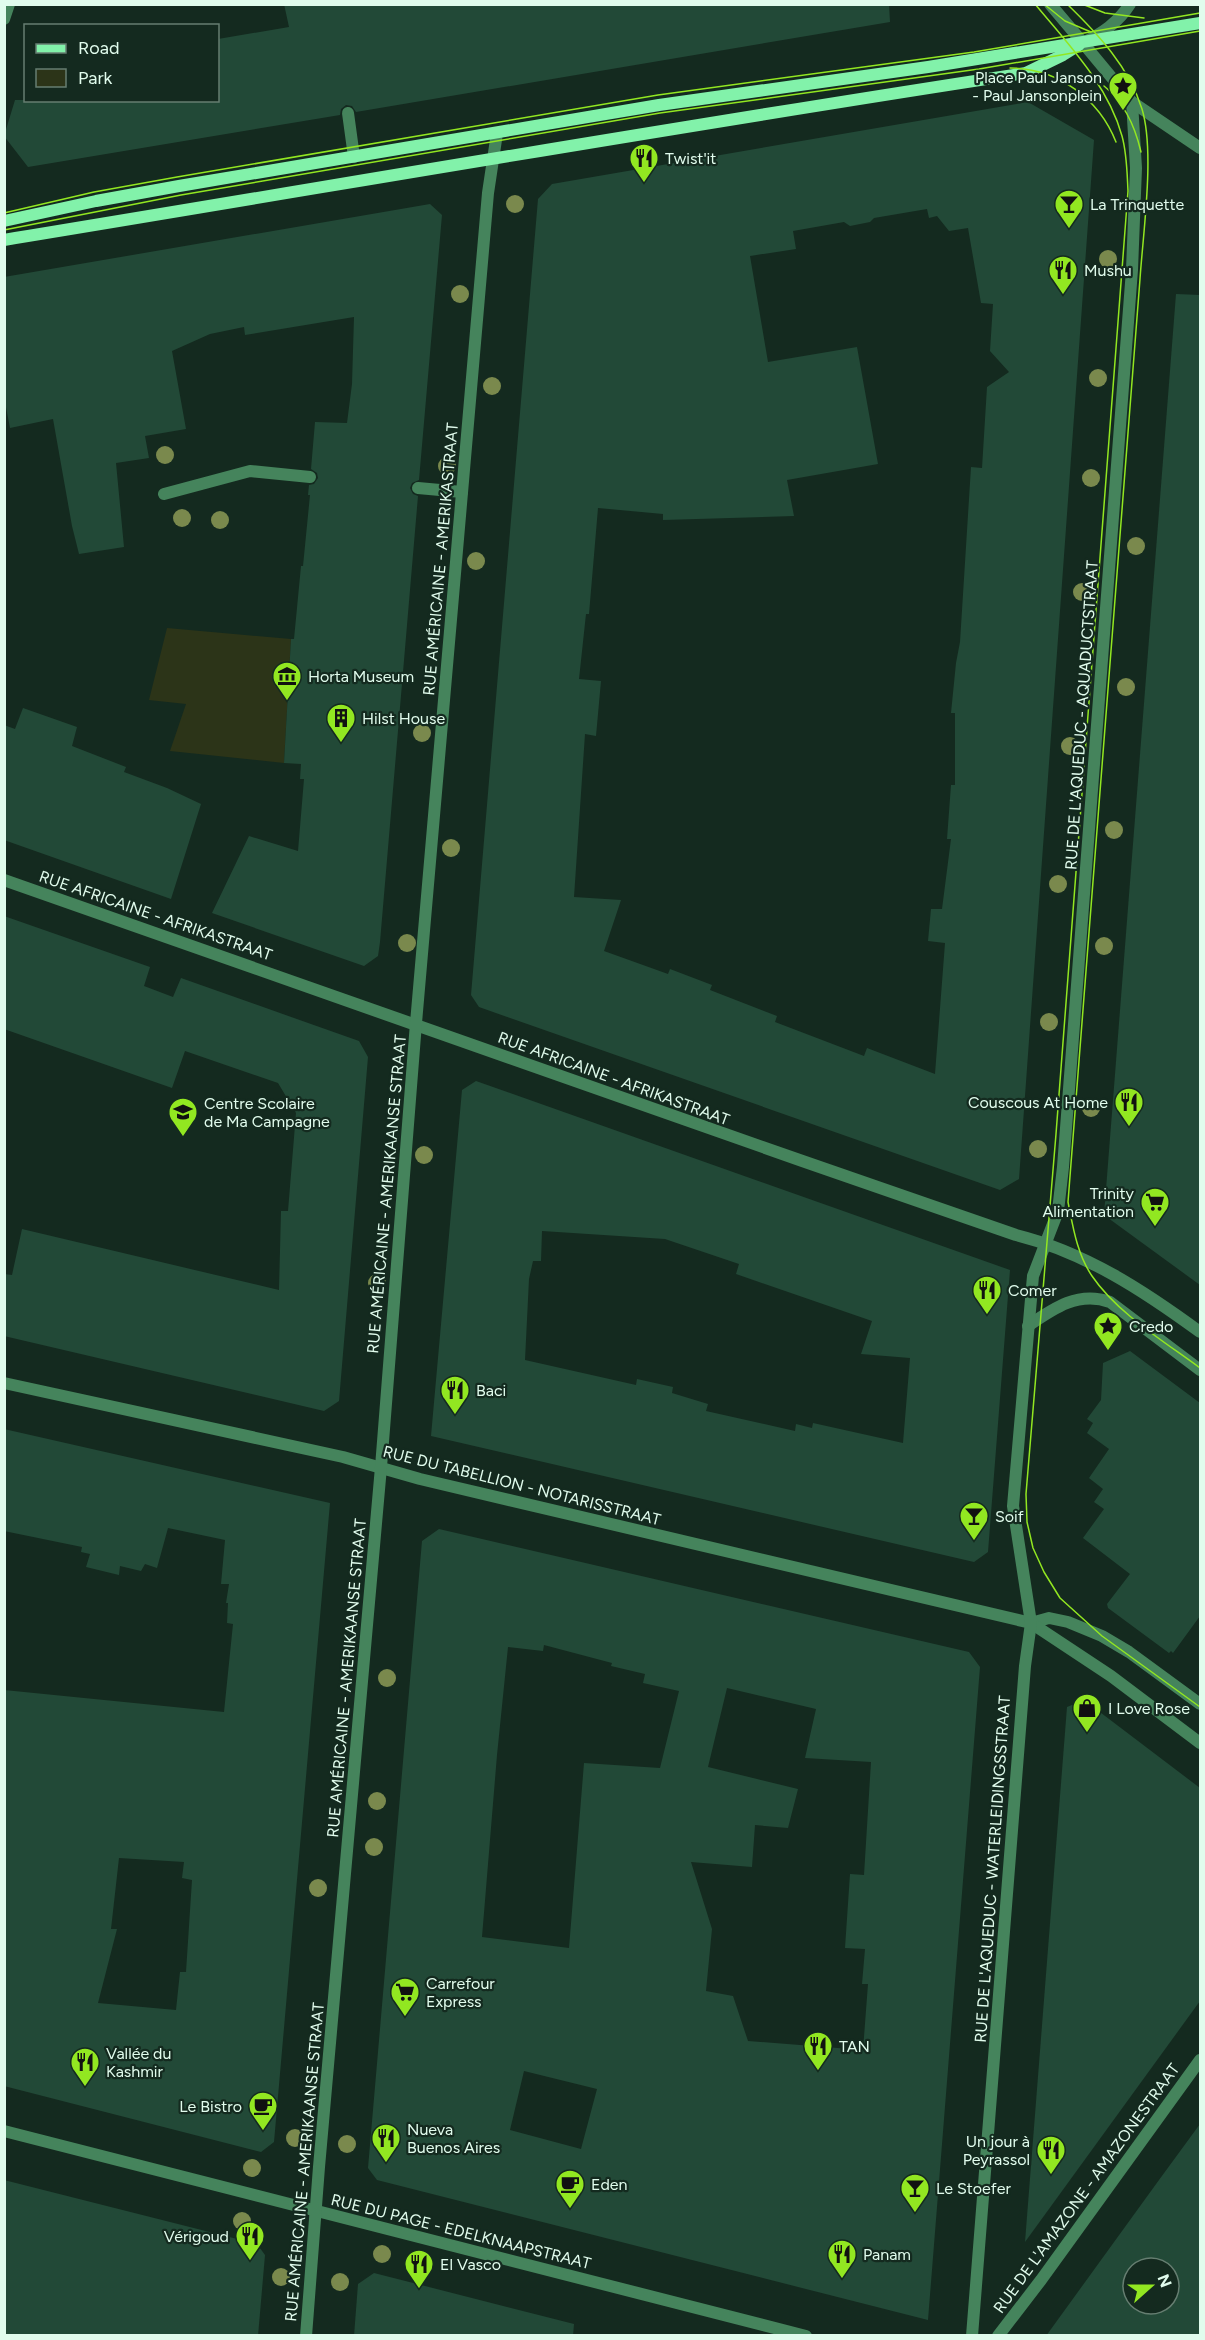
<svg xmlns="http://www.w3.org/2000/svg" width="1205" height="2340" font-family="Figtree,sans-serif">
<rect width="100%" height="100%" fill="#142a1f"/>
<path fill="#2c3418" d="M 167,628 L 291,639 L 284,763 L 170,751 L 186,704 L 149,700 Z"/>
<g fill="#224937" fill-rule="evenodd">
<path d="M 284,4 L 889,4 L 890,22 L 356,112 L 352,106 L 346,105 L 341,109 L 340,115 L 28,167 L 4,136 L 15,100 L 218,100 L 218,39 L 289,27 Z"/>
<path d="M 1028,102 L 1094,140 L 1019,1179 L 1000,1190 L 479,1007 L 471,995 L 538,199 L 552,184 ZM 927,209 L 929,218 L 937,216 L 949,231 L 968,228 L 981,303 L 993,304 L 990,351 L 1009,372 L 987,387 L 982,468 L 971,467 L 960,642 L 956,663 L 951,713 L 955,713 L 955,785 L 951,785 L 947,839 L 951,839 L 942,909 L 931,909 L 928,941 L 945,943 L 935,1074 L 867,1048 L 864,1056 L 775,1022 L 777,1016 L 710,990 L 712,985 L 670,969 L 668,974 L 604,951 L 621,900 L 574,897 L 585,734 L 596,736 L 601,681 L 579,679 L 586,614 L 589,614 L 598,508 L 663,514 L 663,520 L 794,516 L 787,480 L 878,464 L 857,347 L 768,362 L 750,256 L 796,249 L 793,231 L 844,222 L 850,226 L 870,222 L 874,218 Z"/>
<path d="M 430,204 L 442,215 L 419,480 L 412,483 L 410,488 L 413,494 L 418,496 L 380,942 L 378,956 L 364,966 L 212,913 L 249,836 L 298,851 L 304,779 L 300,779 L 301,764 L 284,763 L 291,639 L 294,639 L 301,566 L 303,566 L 310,495 L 308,495 L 309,485 L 314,484 L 318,478 L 317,473 L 311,469 L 315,422 L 347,423 L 352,384 L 354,317 L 245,335 L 244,327 L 210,334 L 172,351 L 186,429 L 145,436 L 149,458 L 116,463 L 124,547 L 79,554 L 72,526 L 53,419 L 10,428 L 4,397 L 4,277 Z"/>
<path d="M 1176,294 L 1200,295 L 1200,1285 L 1104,1215 Z"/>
<path d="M 23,708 L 77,727 L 72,746 L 126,767 L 124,772 L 167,788 L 201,804 L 171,899 L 4,840 L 4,725 L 15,729 Z"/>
<path d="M 4,916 L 150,967 L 144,986 L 173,997 L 181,978 L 359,1041 L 368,1057 L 339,1401 L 324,1411 L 4,1336 L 4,1274 L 12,1275 L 22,1229 L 279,1290 L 281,1211 L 288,1211 L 296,1113 L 278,1083 L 185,1051 L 172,1088 L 4,1029 Z"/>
<path d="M 476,1081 L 1010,1270 L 988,1552 L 974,1562 L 431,1436 L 462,1090 ZM 542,1231 L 665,1239 L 739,1264 L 736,1274 L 872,1321 L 861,1354 L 910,1358 L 903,1443 L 813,1423 L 812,1428 L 796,1424 L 795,1431 L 706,1411 L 708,1404 L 672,1393 L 673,1387 L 637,1379 L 636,1385 L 525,1360 L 529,1279 L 533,1261 L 541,1261 Z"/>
<path d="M 1130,1351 L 1200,1403 L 1200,1616 L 1173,1653 L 1171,1651 L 1169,1653 L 1108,1608 L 1107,1604 L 1130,1574 L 1083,1538 L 1104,1509 L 1094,1502 L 1103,1489 L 1089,1478 L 1109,1449 L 1087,1433 L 1093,1423 L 1087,1419 L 1101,1400 L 1103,1363 Z"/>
<path d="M 4,1429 L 330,1503 L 274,2142 L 261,2152 L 4,2086 L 4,1690 L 224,1712 L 233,1624 L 227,1623 L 228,1603 L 226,1603 L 229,1584 L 221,1584 L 225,1540 L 168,1528 L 157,1568 L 145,1564 L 141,1571 L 120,1566 L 119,1575 L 86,1567 L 90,1554 L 81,1552 L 82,1547 L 4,1531 ZM 119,1858 L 184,1862 L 182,1878 L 192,1880 L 186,1972 L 180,1972 L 176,2010 L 98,2003 L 117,1929 L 111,1929 Z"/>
<path d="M 439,1529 L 969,1652 L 980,1667 L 928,2320 L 377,2180 L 368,2168 L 422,1541 ZM 544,1645 L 612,1663 L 611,1666 L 645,1674 L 643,1683 L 679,1691 L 660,1768 L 584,1763 L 569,1948 L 482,1937 L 497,1755 L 508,1647 L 543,1651 ZM 727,1688 L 816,1709 L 805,1758 L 871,1762 L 864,1875 L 850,1874 L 845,1948 L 865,1949 L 862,1984 L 868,1984 L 863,2050 L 748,2041 L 733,1996 L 706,1991 L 712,1929 L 691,1862 L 752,1867 L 755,1825 L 788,1828 L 798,1789 L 708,1767 ZM 524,2071 L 597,2089 L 581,2149 L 510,2130 Z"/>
<path d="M 1084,1700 L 1200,1788 L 1200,2001 L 1025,2242 L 1067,1707 Z"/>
<path d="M 1200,2124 L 1200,2336 L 1046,2336 L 1159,2180 ZM 1133,2268 L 1169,2268 L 1169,2304 L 1133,2304 Z"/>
<path d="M 4,2180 L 257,2244 L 265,2255 L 258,2336 L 4,2336 Z"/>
<path d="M 374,2273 L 574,2324 L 573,2336 L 354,2336 L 358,2284 Z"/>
</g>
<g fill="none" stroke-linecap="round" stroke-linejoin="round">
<g stroke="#45845c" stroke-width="12">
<path d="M 348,113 L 354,157"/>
<path d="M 418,488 L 462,492"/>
<path d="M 164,494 L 250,471 L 310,477"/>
<path d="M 1028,1326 C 1054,1308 1078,1291 1110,1302 L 1200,1370"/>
<path d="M 1031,1623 L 1049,1618 L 1068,1622 L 1102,1636 L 1129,1652 L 1200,1704"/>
</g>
<g stroke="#45845c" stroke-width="12">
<path d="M 1050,4 L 1083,43"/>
<path d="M 4,19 L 9,4"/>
<path d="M 4,880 C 342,998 678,1119 1016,1235 C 1085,1252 1144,1291 1200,1332"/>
<path d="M 4,1383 L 343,1457 L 420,1479 L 1031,1623 L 1111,1676 L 1200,1743"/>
<path d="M 4,2131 L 806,2336"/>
<path d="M 306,2336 L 319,2167 L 381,1467 L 416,1023 L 488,193 L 497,133"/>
<path d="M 972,2336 L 1025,1666 L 1031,1623 L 1013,1506 L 1033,1276 L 1058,1211 L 1063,1167 L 1132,270 L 1136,168 L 1132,102"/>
<path d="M 998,2336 L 1041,2280 L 1200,2060"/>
</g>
<path stroke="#45845c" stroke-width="12" d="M 1130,4 C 1118,23 1102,33 1083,43 L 1132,102 L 1200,148"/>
<g stroke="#82f2aa" stroke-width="12">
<path d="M 4,221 L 96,201 L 179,186 L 659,105 L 928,67 L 1200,23"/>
<path d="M 4,240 C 345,184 685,125 1026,73 L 1063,55 L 1079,45"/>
</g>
<g stroke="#92e721" stroke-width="1.5">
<path d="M 1035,4 C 1068,44 1108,85 1122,136 C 1127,154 1127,172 1128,191 L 1056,1134 L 1026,1494 L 1027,1522 L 1033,1548 L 1044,1572 L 1060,1598 L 1102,1636 L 1200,1707"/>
<path d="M 1044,4 L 1065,21 L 1091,32"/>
<path d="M 1067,4 C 1098,34 1129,67 1142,109 C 1155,152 1143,233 1140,279 L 1068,1202 C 1073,1227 1077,1254 1092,1276 C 1117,1313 1165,1342 1200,1368"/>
<path d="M 1082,4 L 1105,13 L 1144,18"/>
<path d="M 1010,68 C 1058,68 1099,99 1116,142"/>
<path d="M 1104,86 C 1125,103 1135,126 1141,152"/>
<path d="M 4,213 L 94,192 L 177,177 L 658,95 L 974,52 L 1200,13"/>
<path d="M 4,230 L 181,195 L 660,113 L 979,69 L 1200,31"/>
</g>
</g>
<g fill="#7a894d">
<circle cx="515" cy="204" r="9"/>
<circle cx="1108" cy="259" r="9"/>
<circle cx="460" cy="294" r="9"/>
<circle cx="1098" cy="378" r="9"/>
<circle cx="492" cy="386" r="9"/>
<circle cx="165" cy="455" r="9"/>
<circle cx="447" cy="466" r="9"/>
<circle cx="1091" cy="478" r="9"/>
<circle cx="182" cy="518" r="9"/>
<circle cx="220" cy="520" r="9"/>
<circle cx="1136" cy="546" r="9"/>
<circle cx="476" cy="561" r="9"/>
<circle cx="1082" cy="592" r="9"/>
<circle cx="1126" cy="687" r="9"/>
<circle cx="422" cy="733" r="9"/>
<circle cx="1070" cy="746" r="9"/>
<circle cx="1114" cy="830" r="9"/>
<circle cx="451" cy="848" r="9"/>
<circle cx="1058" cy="884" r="9"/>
<circle cx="407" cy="943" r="9"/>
<circle cx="1104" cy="946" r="9"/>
<circle cx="1049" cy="1022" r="9"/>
<circle cx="1091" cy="1108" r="9"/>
<circle cx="1038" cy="1149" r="9"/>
<circle cx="424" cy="1155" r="9"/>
<circle cx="377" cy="1283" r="9"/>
<circle cx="387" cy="1678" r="9"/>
<circle cx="377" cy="1801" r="9"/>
<circle cx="374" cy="1847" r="9"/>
<circle cx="318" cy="1888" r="9"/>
<circle cx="295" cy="2138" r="9"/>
<circle cx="347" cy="2144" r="9"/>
<circle cx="252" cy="2168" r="9"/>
<circle cx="242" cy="2221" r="9"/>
<circle cx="382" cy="2254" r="9"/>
<circle cx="281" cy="2277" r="9"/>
<circle cx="340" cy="2282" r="9"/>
</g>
<defs>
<g id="sight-pin" transform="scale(1.5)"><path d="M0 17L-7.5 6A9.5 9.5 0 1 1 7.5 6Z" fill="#92e721" stroke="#142a1f"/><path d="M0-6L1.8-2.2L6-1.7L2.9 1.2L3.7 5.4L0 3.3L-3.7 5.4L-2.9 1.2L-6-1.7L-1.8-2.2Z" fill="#111"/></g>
<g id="restaurant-pin" transform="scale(1.5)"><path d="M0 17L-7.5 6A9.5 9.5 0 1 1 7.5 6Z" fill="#92e721" stroke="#142a1f"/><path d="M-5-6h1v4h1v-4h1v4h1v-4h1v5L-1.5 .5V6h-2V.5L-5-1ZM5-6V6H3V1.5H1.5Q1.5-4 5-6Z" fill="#111"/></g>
<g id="bar-pin" transform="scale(1.5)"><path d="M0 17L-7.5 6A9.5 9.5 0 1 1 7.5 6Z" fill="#92e721" stroke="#142a1f"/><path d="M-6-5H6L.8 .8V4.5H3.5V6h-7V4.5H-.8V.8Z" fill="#111"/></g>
<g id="museum-pin" transform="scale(1.5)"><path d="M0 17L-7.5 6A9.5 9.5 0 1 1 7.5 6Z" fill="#92e721" stroke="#142a1f"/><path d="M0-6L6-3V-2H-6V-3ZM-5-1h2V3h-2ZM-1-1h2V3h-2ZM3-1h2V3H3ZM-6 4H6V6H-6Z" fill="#111"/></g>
<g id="building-pin" transform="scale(1.5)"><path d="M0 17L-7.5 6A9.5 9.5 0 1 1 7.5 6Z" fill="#92e721" stroke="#142a1f"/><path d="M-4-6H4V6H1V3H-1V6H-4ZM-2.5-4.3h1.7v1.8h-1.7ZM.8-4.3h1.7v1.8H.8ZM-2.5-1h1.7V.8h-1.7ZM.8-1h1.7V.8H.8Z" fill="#111"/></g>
<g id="school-pin" transform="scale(1.5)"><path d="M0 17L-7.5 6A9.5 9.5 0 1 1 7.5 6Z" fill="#92e721" stroke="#142a1f"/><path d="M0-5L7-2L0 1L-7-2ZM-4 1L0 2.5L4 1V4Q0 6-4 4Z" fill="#111"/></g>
<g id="supermarket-pin" transform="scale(1.5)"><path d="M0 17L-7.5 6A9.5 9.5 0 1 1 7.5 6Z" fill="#92e721" stroke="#142a1f"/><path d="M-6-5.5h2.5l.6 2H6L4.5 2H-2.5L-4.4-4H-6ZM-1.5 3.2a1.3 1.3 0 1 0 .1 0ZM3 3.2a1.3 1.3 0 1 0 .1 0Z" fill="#111"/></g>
<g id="shop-pin" transform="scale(1.5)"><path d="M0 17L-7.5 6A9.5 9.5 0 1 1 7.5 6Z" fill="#92e721" stroke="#142a1f"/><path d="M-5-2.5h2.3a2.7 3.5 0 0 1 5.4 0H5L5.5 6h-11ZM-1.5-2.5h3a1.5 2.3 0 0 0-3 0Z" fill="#111"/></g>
<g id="cafe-pin" transform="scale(1.5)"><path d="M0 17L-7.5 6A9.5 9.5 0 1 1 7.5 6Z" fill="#92e721" stroke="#142a1f"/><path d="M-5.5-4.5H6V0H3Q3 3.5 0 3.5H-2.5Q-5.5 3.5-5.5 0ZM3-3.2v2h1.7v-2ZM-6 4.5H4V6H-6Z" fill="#111"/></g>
</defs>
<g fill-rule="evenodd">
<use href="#sight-pin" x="1123" y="86"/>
<use href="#restaurant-pin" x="644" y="158"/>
<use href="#bar-pin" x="1069" y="204"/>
<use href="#restaurant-pin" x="1063" y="270"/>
<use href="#museum-pin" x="287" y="676"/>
<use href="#building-pin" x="341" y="718"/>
<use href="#restaurant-pin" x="1129" y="1102"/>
<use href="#school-pin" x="183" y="1112"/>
<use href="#supermarket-pin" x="1155" y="1202"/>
<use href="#restaurant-pin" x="987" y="1290"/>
<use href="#sight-pin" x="1108" y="1326"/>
<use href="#restaurant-pin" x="455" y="1390"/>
<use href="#bar-pin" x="974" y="1516"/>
<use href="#shop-pin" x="1087" y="1708"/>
<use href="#supermarket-pin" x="405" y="1992"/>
<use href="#restaurant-pin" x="818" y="2046"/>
<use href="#restaurant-pin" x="85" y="2062"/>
<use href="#cafe-pin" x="263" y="2106"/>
<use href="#restaurant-pin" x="386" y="2138"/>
<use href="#restaurant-pin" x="1051" y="2150"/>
<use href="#cafe-pin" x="570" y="2184"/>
<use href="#bar-pin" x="915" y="2188"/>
<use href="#restaurant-pin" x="250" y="2236"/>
<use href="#restaurant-pin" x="842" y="2254"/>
<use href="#restaurant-pin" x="419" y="2264"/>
</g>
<g text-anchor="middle" stroke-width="4.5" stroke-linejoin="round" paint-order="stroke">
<g font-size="16" fill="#e1fced" stroke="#142a1f" text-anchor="start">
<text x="1102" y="83" text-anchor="end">Place Paul Janson<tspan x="1102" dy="18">- Paul Jansonplein</tspan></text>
<text x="665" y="164">Twist'it</text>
<text x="1090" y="210">La Trinquette</text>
<text x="1084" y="276">Mushu</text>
<text x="308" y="682">Horta Museum</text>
<text x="362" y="724">Hilst House</text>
<text x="1108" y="1108" text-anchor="end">Couscous At Home</text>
<text x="204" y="1109">Centre Scolaire<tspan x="204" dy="18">de Ma Campagne</tspan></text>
<text x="1134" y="1199" text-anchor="end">Trinity<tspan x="1134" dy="18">Alimentation</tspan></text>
<text x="1008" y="1296">Comer</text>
<text x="1129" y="1332">Credo</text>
<text x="476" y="1396">Baci</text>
<text x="995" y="1522">Soif</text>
<text x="1108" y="1714">I Love Rose</text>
<text x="426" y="1989">Carrefour<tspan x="426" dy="18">Express</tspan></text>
<text x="839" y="2052">TAN</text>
<text x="106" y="2059">Vallée du<tspan x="106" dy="18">Kashmir</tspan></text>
<text x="242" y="2112" text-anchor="end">Le Bistro</text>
<text x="407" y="2135">Nueva<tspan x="407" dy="18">Buenos Aires</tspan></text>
<text x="1030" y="2147" text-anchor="end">Un jour à<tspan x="1030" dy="18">Peyrassol</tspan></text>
<text x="591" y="2190">Eden</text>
<text x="936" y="2194">Le Stoefer</text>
<text x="229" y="2242" text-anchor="end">Vérigoud</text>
<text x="863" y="2260">Panam</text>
<text x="440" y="2270">El Vasco</text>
</g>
<g font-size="16" fill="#e1fced" stroke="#142a1f">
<text transform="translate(440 559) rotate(-85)" y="6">RUE AMÉRICAINE - AMERIKASTRAAT</text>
<text transform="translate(1081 715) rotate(-86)" y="6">RUE DE L'AQUEDUC - AQUADUCTSTRAAT</text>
<text transform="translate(156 915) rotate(19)" y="6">RUE AFRICAINE - AFRIKASTRAAT</text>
<text transform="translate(614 1078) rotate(20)" y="6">RUE AFRICAINE - AFRIKASTRAAT</text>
<text transform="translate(386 1194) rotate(-85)" y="6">RUE AMÉRICAINE - AMERIKAANSE STRAAT</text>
<text transform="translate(522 1485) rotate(14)" y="6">RUE DU TABELLION - NOTARISSTRAAT</text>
<text transform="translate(346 1678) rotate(-85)" y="6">RUE AMÉRICAINE - AMERIKAANSE STRAAT</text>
<text transform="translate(992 1869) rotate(-86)" y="6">RUE DE L'AQUEDUC - WATERLEIDINGSSTRAAT</text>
<text transform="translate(304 2162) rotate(-85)" y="6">RUE AMÉRICAINE - AMERIKAANSE STRAAT</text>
<text transform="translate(1086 2188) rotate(-54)" y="6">RUE DE L'AMAZONE - AMAZONESTRAAT</text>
<text transform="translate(461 2231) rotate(14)" y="6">RUE DU PAGE - EDELKNAAPSTRAAT</text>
</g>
</g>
<rect width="1205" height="2340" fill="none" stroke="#e1fced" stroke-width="12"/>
<rect x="24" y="24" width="195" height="78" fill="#142a1f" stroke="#667e71" stroke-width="1.5"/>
<rect x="36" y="44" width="30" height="9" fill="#82f2aa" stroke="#667e71" stroke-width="1.5"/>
<text x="78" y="54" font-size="18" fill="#e1fced">Road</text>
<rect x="36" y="69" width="30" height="18" fill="#2c3418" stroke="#667e71" stroke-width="1.5"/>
<text x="78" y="84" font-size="18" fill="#e1fced">Park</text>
<g transform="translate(1151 2286) rotate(69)"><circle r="28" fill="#142a1f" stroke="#667e71" stroke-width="1.5"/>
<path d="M0-4.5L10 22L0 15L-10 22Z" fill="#92e721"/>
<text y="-9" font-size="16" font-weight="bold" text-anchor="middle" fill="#e1fced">N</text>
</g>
</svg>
